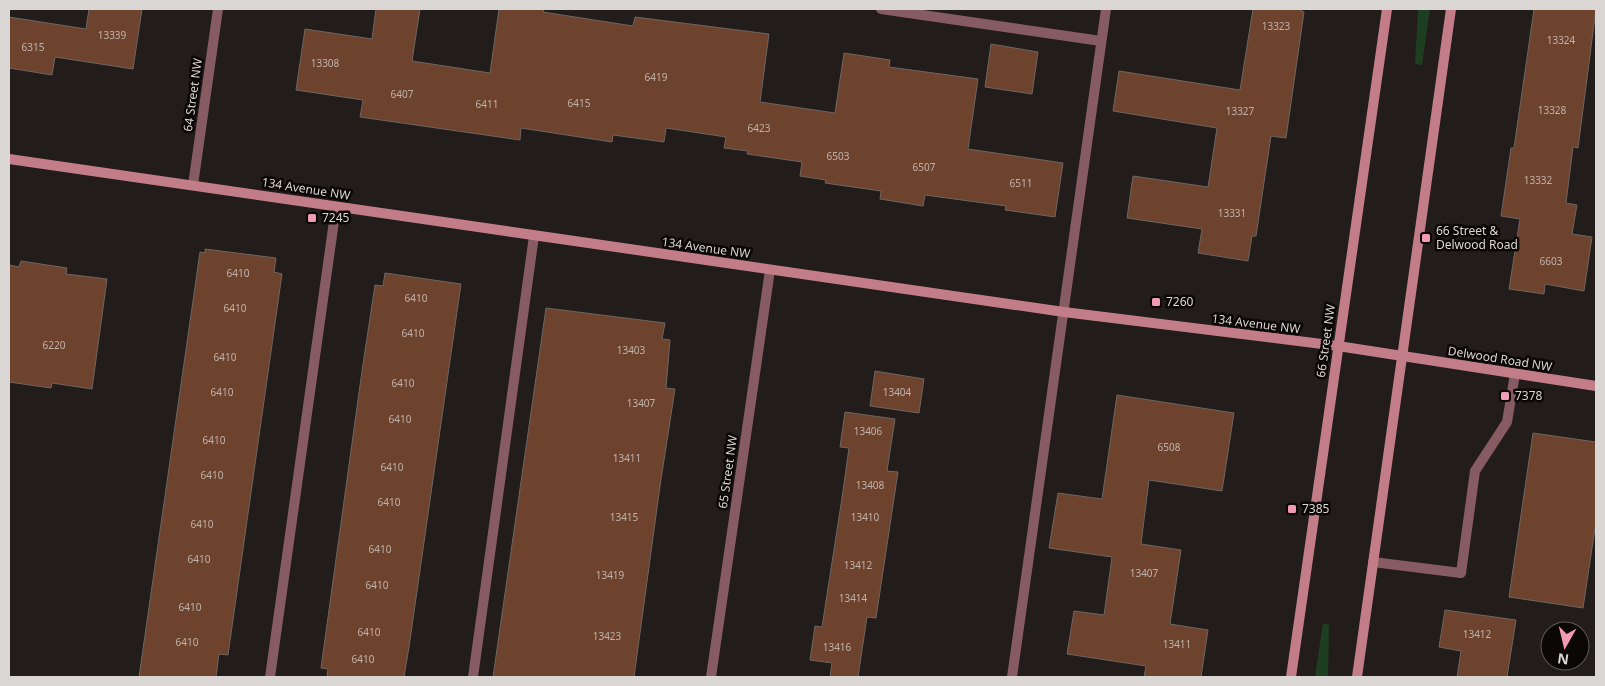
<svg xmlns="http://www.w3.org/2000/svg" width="1605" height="686" font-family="'Noto Sans',sans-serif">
<rect width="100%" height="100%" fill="#221c1a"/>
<g fill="#1e3e22">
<path d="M 1418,9 L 1430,9 L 1422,65 L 1415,64 Z"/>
<path d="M 1323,623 L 1329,625 L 1328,677 L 1315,677 Z"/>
</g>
<g fill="#6e432e" stroke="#6d6562">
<path d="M 89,9 L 142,9 L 133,69 L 55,57 L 52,75 L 9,68 L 9,17 L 86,29 Z"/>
<path d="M 376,9 L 420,9 L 412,61 L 490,73 L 499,9 L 544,9 L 543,12 L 633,26 L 635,17 L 769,34 L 760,102 L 835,113 L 844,53 L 890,60 L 889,67 L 978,79 L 968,149 L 1063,163 L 1055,217 L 1005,210 L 1006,206 L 925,195 L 923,206 L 880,199 L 881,191 L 825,183 L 826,180 L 800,176 L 802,162 L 747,154 L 748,151 L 724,148 L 726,137 L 666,128 L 664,142 L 613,135 L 612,142 L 521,128 L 520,140 L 360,117 L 363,100 L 296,90 L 305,29 L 372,39 Z"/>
<path d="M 1253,9 L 1301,9 L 1301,11 L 1304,12 L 1286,138 L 1271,136 L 1256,236 L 1252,236 L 1248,261 L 1198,253 L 1202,229 L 1127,218 L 1133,176 L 1208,187 L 1217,128 L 1113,111 L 1119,71 L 1240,90 Z"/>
<path d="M 1534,9 L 1596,9 L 1578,148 L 1573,147 L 1566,203 L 1577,205 L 1572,234 L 1592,237 L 1584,291 L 1545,284 L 1544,294 L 1509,289 L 1520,219 L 1501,216 L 1511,148 L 1514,148 Z"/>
<path d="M 991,44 L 1038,52 L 1032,94 L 985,87 Z"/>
<path d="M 205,249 L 276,258 L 274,272 L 282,274 L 228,655 L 219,654 L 216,677 L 139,677 L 200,252 L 205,253 Z"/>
<path d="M 21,261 L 67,268 L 66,274 L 107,279 L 92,389 L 52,383 L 51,388 L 9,382 L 9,265 L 19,267 Z"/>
<path d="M 385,273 L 461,284 L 409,647 L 404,677 L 327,677 L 328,669 L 321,668 L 362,371 L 375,285 L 383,286 Z"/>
<path d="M 546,308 L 665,323 L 662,339 L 670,340 L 666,388 L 675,389 L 660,486 L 634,677 L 493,677 Z"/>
<path d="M 875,371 L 924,379 L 919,413 L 870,406 Z"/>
<path d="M 1117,395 L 1234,413 L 1222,491 L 1149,480 L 1141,544 L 1181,550 L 1170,624 L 1208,630 L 1201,677 L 1144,677 L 1146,666 L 1067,654 L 1074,611 L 1104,615 L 1112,557 L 1049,548 L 1058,493 L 1102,499 Z"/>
<path d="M 845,412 L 895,419 L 887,471 L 898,472 L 876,618 L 867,617 L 858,677 L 830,677 L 832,663 L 810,660 L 815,626 L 822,627 L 842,498 L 849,448 L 840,447 Z"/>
<path d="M 1533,433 L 1596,442 L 1596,522 L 1583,608 L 1509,597 Z"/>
<path d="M 1445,610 L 1516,620 L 1507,677 L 1457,677 L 1461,651 L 1439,647 Z"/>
</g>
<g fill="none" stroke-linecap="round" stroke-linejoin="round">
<g stroke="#865b62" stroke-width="10">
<path d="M 881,9 L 1101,41"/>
<path d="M 1373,562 L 1461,573 L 1475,471 L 1507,422 L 1515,374"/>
<path d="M 270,677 L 336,207"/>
<path d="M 473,677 L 534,236"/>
<path d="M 1012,677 L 1106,9"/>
</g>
<g stroke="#865b62" stroke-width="10">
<path d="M 193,185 L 218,9"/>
<path d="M 711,677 L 770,270"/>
</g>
<g stroke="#c27d89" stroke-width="10">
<path d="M 9,159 L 1064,312 L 1338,346 L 1596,386"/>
<path d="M 1291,677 L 1387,9"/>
<path d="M 1357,677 L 1451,9"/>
</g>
</g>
<g fill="#f19ab3" stroke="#0a0706" stroke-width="2">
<rect x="307" y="213" width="10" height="10" rx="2.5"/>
<rect x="1421" y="233" width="10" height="10" rx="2.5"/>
<rect x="1151" y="297" width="10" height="10" rx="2.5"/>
<rect x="1500" y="391" width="10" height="10" rx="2.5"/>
<rect x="1287" y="504" width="10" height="10" rx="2.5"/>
</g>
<g text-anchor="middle" stroke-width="5" stroke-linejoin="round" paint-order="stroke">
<g font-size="10" fill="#bfb1aa">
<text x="1276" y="30">13323</text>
<text x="112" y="39">13339</text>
<text x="1561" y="44">13324</text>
<text x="33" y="51">6315</text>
<text x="325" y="67">13308</text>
<text x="656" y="81">6419</text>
<text x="402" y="98">6407</text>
<text x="579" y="107">6415</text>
<text x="487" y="108">6411</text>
<text x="1552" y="114">13328</text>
<text x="1240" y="115">13327</text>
<text x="759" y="132">6423</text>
<text x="838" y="160">6503</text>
<text x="924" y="171">6507</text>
<text x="1538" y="184">13332</text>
<text x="1021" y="187">6511</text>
<text x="1232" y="217">13331</text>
<text x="1551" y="265">6603</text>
<text x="238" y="277">6410</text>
<text x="416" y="302">6410</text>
<text x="235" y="312">6410</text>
<text x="413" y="337">6410</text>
<text x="54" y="349">6220</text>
<text x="631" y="354">13403</text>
<text x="225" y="361">6410</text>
<text x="403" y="387">6410</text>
<text x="222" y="396">6410</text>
<text x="897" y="396">13404</text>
<text x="641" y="407">13407</text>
<text x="400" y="423">6410</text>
<text x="868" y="435">13406</text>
<text x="214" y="444">6410</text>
<text x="1169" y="451">6508</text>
<text x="627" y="462">13411</text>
<text x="392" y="471">6410</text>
<text x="212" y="479">6410</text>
<text x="870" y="489">13408</text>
<text x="389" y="506">6410</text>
<text x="624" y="521">13415</text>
<text x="865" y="521">13410</text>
<text x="202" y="528">6410</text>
<text x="380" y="553">6410</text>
<text x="199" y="563">6410</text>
<text x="858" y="569">13412</text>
<text x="1144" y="577">13407</text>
<text x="610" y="579">13419</text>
<text x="377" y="589">6410</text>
<text x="853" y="602">13414</text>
<text x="190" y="611">6410</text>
<text x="369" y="636">6410</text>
<text x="1477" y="638">13412</text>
<text x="607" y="640">13423</text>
<text x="187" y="646">6410</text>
<text x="1177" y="648">13411</text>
<text x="837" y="651">13416</text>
<text x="363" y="663">6410</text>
</g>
<g font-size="12" fill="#dad6d4" stroke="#0a0706">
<text transform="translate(193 95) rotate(-82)" y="4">64 Street NW</text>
<text transform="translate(306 189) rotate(9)" y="4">134 Avenue NW</text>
<text transform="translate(706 248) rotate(8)" y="4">134 Avenue NW</text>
<text transform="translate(1256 324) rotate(7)" y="4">134 Avenue NW</text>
<text transform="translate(1326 341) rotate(-82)" y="4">66 Street NW</text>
<text transform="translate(1500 359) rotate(9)" y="4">Delwood Road NW</text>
<text transform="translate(728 472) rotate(-82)" y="4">65 Street NW</text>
</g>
<g font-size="12" fill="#dad6d4" stroke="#0a0706" text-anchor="start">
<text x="322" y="222">7245</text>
<text x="1436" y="235">66 Street &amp;<tspan x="1436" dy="14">Delwood Road</tspan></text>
<text x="1166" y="306">7260</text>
<text x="1515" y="400">7378</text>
<text x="1302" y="513">7385</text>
</g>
</g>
<rect width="1605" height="686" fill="none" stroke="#dad6d4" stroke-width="20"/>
<g transform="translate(1565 646) rotate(188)"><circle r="24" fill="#0a0706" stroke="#5d5a58"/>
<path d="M0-4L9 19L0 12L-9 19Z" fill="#f19ab3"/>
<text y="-8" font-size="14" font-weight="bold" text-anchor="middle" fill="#dad6d4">N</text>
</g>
</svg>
